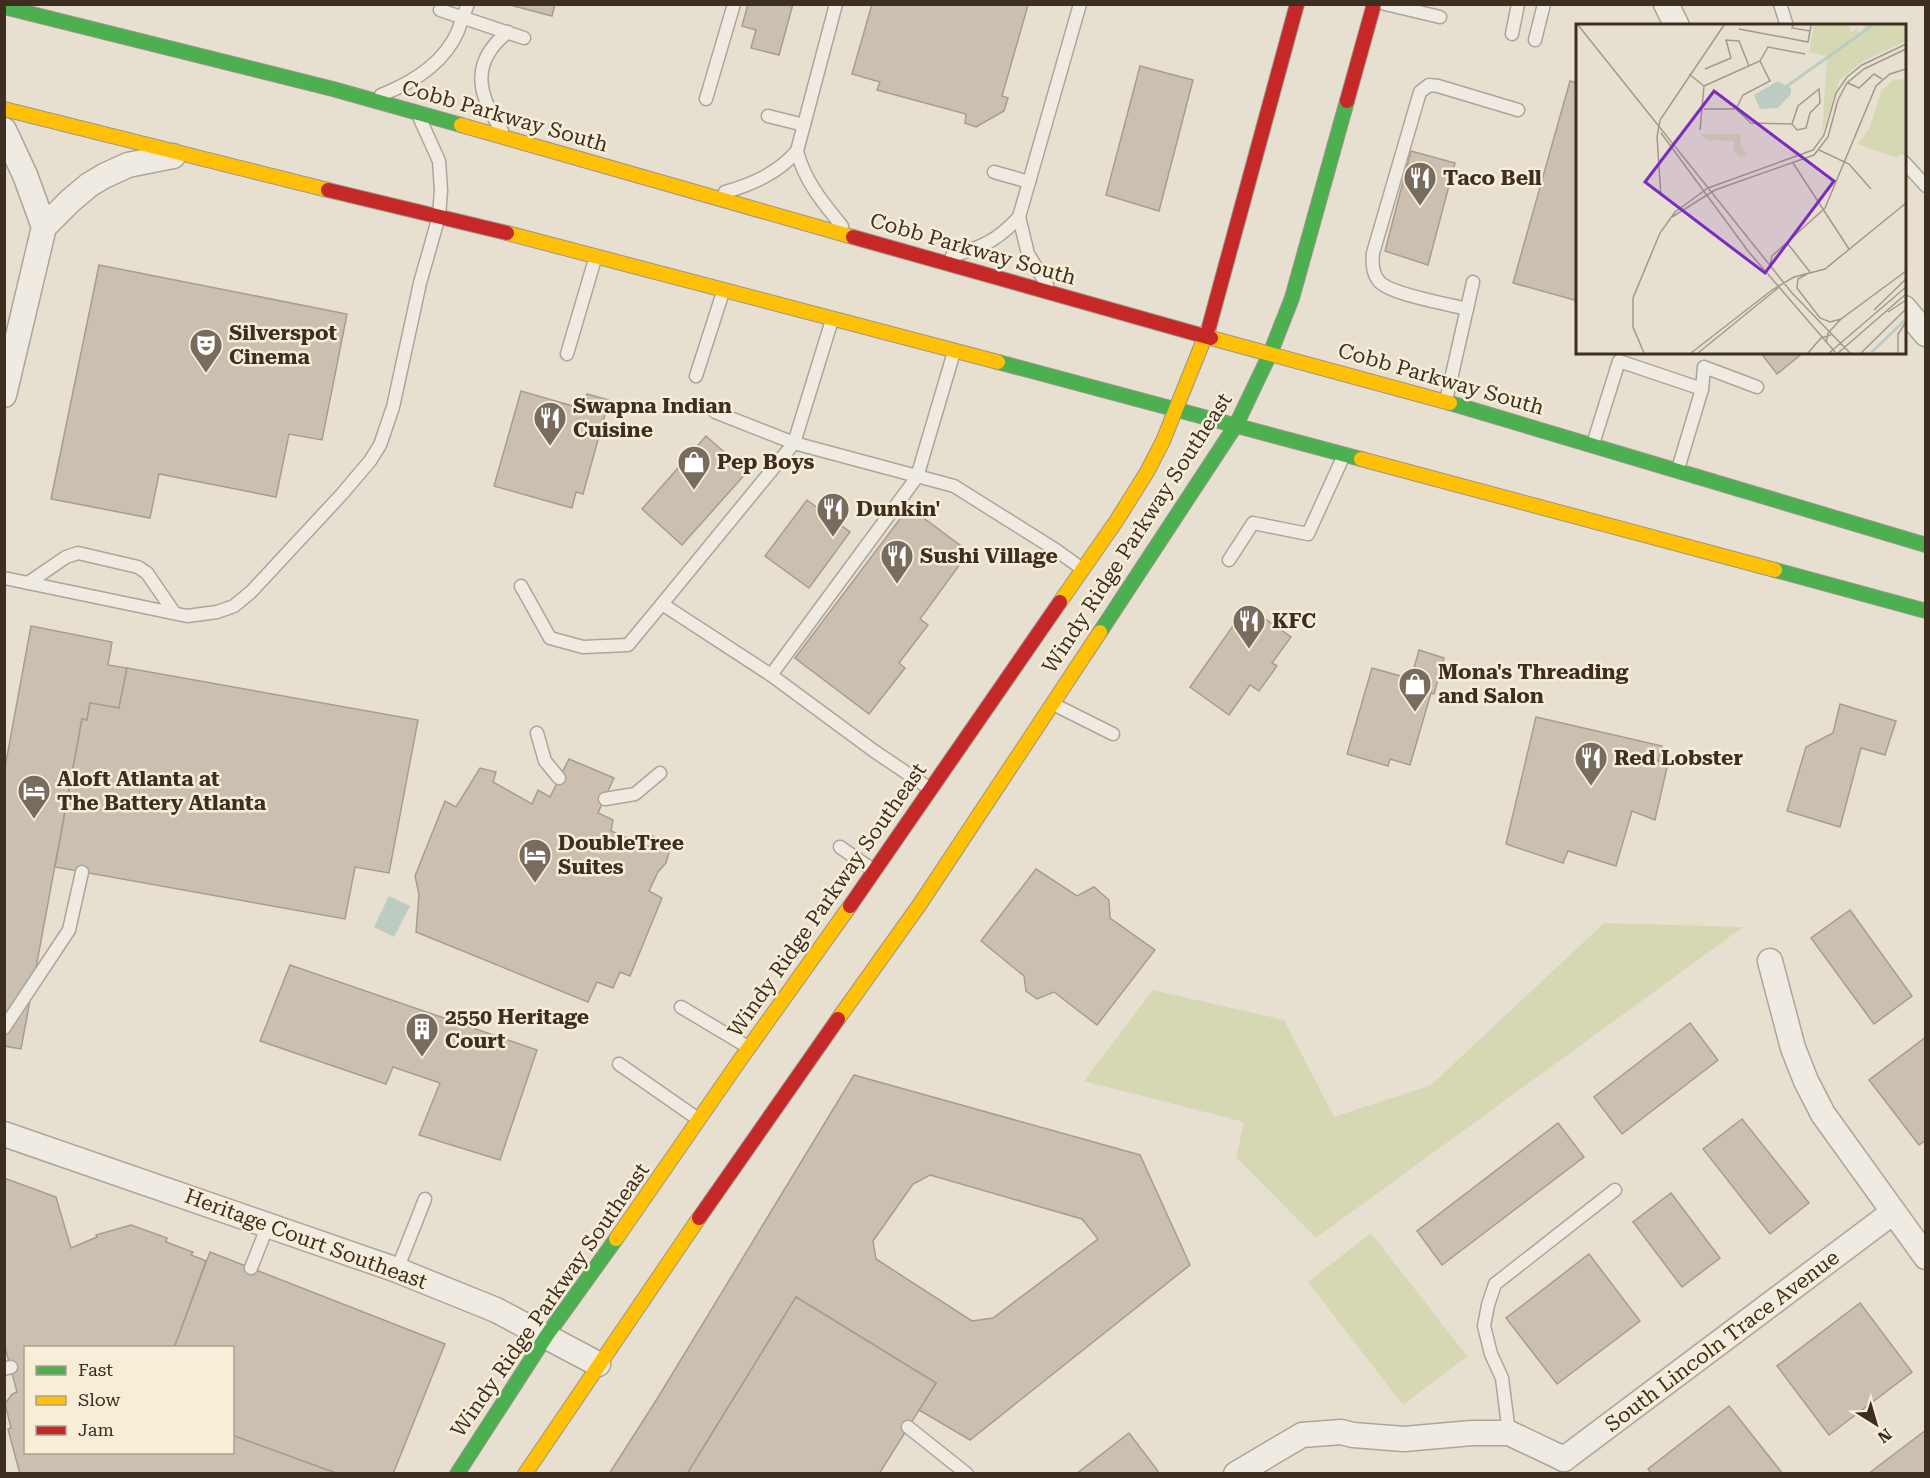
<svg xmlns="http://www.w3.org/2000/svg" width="1930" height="1478" font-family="'Roboto Serif',serif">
<rect width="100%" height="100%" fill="#e7e0d1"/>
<g fill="#d6d7b3">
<path d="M 1604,923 L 1743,927 L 1316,1238 L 1236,1157 L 1244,1122 L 1084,1081 L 1153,990 L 1284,1020 L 1334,1117 L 1431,1085 Z"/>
<path d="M 1371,1233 L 1467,1356 L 1403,1405 L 1308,1282 Z"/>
</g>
<path fill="#bcccc2" d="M 389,896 L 410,906 L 394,937 L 374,927 Z"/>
<g fill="#cbbfb2" stroke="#a89c90" stroke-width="1.5" fill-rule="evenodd">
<path d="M 506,4 L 555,4 L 552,16 Z"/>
<path d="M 748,4 L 793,4 L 779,55 L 751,48 L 756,30 L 742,26 Z"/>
<path d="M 872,4 L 1028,5 L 1002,96 L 1008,98 L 1004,111 L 976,127 L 965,123 L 966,114 L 877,90 L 880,82 L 852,74 Z"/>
<path d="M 1140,66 L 1193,80 L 1159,211 L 1106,195 Z"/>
<path d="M 1570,81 L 1578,83 L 1578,301 L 1513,283 Z"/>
<path d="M 1411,151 L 1455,163 L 1428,265 L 1385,251 Z"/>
<path d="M 99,265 L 347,314 L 322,440 L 289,434 L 276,497 L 159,474 L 150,518 L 51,499 Z"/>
<path d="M 1760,352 L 1804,352 L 1777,374 Z"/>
<path d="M 521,391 L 583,409 L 587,394 L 609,400 L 583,494 L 576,492 L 572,508 L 494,486 Z"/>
<path d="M 706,436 L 747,472 L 682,545 L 642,509 Z"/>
<path d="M 807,500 L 850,532 L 809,588 L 765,556 Z"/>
<path d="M 909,507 L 969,552 L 920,619 L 928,625 L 899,663 L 905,668 L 869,714 L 795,658 Z"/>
<path d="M 1247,606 L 1291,637 L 1272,663 L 1277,666 L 1259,691 L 1250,685 L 1229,715 L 1190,687 Z"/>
<path d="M 31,626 L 112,642 L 108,665 L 127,668 L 119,708 L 90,703 L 87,720 L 82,719 L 21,1049 L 4,1046 L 4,773 Z"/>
<path d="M 1419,650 L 1444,658 L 1434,694 L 1431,693 L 1410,765 L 1390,759 L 1388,766 L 1347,754 L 1372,668 L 1411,679 Z"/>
<path d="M 127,668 L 418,720 L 389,873 L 355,867 L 345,919 L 55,867 L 82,719 L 87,720 L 90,703 L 119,708 Z"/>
<path d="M 1840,704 L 1896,721 L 1885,755 L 1861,748 L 1840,827 L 1787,811 L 1806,747 L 1833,733 Z"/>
<path d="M 1536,717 L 1662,746 L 1658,761 L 1668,763 L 1655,820 L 1632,811 L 1616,866 L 1568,851 L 1563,863 L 1506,844 Z"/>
<path d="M 569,759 L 614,778 L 598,813 L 613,820 L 611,831 L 649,847 L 653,836 L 671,845 L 666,863 L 658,872 L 649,891 L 662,898 L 630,976 L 620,972 L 613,988 L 597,982 L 588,1002 L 416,932 L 419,894 L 415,876 L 445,801 L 456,807 L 480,768 L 496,772 L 493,782 L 532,804 L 538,790 L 550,797 Z"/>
<path d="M 1036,869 L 1077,896 L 1094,887 L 1109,900 L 1110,918 L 1155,950 L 1097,1025 L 1054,992 L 1037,999 L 1026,991 L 1024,976 L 981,941 Z"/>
<path d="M 1850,910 L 1912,996 L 1874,1024 L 1811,938 Z"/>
<path d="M 290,965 L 537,1050 L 500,1160 L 419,1135 L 440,1083 L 393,1067 L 386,1084 L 260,1041 Z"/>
<path d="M 1690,1023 L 1718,1060 L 1622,1134 L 1594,1097 Z"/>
<path d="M 1926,1037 L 1926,1140 L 1919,1145 L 1869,1080 Z"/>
<path d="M 854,1075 L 1140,1155 L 1190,1265 L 970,1440 L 919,1410 L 936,1383 L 796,1297 L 687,1474 L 609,1474 L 657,1399 ZM 930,1175 L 1082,1219 L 1098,1239 L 993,1318 L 972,1321 L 876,1259 L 873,1241 L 913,1184 Z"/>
<path d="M 1742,1119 L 1809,1203 L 1770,1234 L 1703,1149 Z"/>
<path d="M 1558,1123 L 1584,1157 L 1442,1265 L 1417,1231 Z"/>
<path d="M 4,1178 L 56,1197 L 71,1248 L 97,1237 L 96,1235 L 131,1225 L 167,1238 L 166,1242 L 193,1252 L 191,1255 L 206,1261 L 174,1348 L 26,1348 L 26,1452 L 232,1452 L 232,1435 L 339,1474 L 20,1474 L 8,1429 L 11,1428 L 5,1404 L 12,1394 L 17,1392 L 4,1343 Z"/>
<path d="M 1671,1193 L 1720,1258 L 1682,1287 L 1633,1222 Z"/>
<path d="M 210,1252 L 445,1344 L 393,1474 L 339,1474 L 232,1435 L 232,1348 L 174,1348 Z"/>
<path d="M 1589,1254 L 1640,1321 L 1557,1384 L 1506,1318 Z"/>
<path d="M 796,1297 L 936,1383 L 879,1474 L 687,1474 Z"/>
<path d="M 1860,1303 L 1912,1372 L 1829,1435 L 1777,1366 Z"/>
<path d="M 1729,1406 L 1783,1474 L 1652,1474 L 1648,1469 Z"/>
<path d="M 1926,1430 L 1926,1474 L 1868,1474 Z"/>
<path d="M 1129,1433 L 1158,1471 L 1154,1474 L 1076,1474 Z"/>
</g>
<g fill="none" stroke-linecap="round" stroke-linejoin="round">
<g stroke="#ada599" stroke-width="15">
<g id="lane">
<path d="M 1385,4 L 1440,17"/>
<path d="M 1780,4 L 1787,26"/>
<path d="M 440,10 L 524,38"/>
<path d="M 1512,34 L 1518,4"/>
<path d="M 1535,40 L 1544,4"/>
<path d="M 381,95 C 412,83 444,63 458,31 C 461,22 464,13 468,4"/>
<path d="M 706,99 L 734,4"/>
<path d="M 768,116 L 804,125"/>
<path d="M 502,131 C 477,94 470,62 508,32"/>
<path d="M 797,151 C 804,180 823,203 842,226"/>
<path d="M 1904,162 L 1926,186"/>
<path d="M 994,172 L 1029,182"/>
<path d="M 725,192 C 753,184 778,173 797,151 L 836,4"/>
<path d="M 952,256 C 982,247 997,241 1019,217"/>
<path d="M 1047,285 L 1028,254 L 1019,217 L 1080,4"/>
<path d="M 1467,309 C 1448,304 1387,294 1378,280 C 1372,272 1372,262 1373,253 L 1420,92 L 1429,85 L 1438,86 L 1518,110"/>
<path d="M 832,320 L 794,443 L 662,604 L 771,675 L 874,751 L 929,788"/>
<path d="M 567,354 L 595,259"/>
<path d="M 696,376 L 723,292"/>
<path d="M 1446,401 L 1473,282"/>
<path d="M 715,412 L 794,443 L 954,486 L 1056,550 L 1081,568"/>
<path d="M 1593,444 L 1619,361 L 1702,389"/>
<path d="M 1678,469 L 1702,389 L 1704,367 L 1757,387"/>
<path d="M 1229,560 L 1253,523 L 1308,534 L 1344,455"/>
<path d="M 4,578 L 187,616 L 217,612 L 234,606 L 251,592 L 342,494 L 370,461 L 380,445 L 393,407 L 420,283 L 439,216 L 441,190 L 439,161 L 420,119"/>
<path d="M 28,583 L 66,557 L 78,553 L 138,567 L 147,573 L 173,611"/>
<path d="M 521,586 L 550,638 L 583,647 L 628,645 L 662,604"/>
<path d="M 771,675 L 917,477 L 954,352"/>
<path d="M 1053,704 L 1113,734"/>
<path d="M 537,733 L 545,761 L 559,778"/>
<path d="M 605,799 L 635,794 L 660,773"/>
<path d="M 840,847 L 873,870"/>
<path d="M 681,1007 L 748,1047"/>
<path d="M 4,1028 L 69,930 L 82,872"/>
<path d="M 619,1064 L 698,1119"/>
<path d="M 251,1268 L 268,1225"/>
<path d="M 397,1270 L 425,1199"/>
<path d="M 4,1369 L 11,1367"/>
<path d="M 908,1427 L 967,1474"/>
<path d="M 1509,1433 L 1502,1378 L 1491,1354 L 1484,1326 L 1488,1305 L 1495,1284 L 1615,1190"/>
</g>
</g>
<g stroke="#ada599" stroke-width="27">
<g id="street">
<path d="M 1666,4 L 1677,26"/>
<path d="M 4,130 L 25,175 L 44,227"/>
<path d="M 1904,308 L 1926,334"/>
<path d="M 4,395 L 44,227 L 70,201 L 89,185 L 104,176 L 128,165 L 173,156"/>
<path d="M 1770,961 L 1793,1048 L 1806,1081 L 1823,1114 L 1926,1257"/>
<path d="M 4,1134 L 397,1270 L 496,1310 L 598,1364"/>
<path d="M 1564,1459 L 1892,1213"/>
<path d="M 1236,1474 L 1302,1435 L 1341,1432 L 1353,1435 L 1404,1439 L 1472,1433 L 1509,1433 L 1564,1459"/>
</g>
</g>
<g stroke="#9c958a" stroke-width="16">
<g id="fast">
<path d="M 4,7 L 333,89 L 461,125"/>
<path d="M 998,362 L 1361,459"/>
<path d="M 1450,403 L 1926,545"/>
<path d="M 1775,570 L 1926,611"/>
<path d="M 1100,632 L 1236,425 L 1270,354 L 1292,298 L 1347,101"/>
<path d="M 457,1474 L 547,1335 L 616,1239"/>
</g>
</g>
<g stroke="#9c958a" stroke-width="16">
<g id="slow">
<path d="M 4,109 L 328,190"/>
<path d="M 461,125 L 853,237"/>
<path d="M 507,233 L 998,362"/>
<path d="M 1211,338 L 1450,403"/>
<path d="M 1361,459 L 1775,570"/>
<path d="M 1060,602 L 1117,520 L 1147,472 L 1163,441 L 1209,327"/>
<path d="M 838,1019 L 920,904 L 1100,632"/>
<path d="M 616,1239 L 740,1060 L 850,906"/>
<path d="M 525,1474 L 699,1218"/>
</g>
</g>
<g stroke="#9c958a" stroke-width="16">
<g id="jam">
<path d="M 1347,101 L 1374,4"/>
<path d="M 328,190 L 507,233"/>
<path d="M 853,237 L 1211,338"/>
<path d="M 1209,327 L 1297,4"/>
<path d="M 850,906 L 1060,602"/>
<path d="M 699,1218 L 838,1019"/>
</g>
</g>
<use href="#lane" stroke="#efebe3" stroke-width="12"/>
<use href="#street" stroke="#efebe3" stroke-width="24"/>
<use href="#fast" stroke="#4caf50" stroke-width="14"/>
<use href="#slow" stroke="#ffc107" stroke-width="14"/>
<use href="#jam" stroke="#c62828" stroke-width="14"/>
</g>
<defs>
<g id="restaurant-pin" transform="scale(1.725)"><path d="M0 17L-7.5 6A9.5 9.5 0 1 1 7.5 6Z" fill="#786c5e" stroke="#f7eed8"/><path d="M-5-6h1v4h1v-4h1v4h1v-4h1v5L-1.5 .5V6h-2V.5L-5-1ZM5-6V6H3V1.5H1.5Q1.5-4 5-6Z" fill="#fff"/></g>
<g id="theatre-pin" transform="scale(1.725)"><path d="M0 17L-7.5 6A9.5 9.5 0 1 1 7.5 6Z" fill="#786c5e" stroke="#f7eed8"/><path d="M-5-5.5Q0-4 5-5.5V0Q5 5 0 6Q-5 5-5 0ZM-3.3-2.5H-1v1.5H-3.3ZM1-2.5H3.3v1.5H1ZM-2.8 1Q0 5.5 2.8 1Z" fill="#fff"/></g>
<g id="shop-pin" transform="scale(1.725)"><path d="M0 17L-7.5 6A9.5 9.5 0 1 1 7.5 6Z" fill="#786c5e" stroke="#f7eed8"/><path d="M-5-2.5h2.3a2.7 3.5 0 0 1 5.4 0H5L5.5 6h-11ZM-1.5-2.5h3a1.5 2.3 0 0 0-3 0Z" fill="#fff"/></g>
<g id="hotel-pin" transform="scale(1.725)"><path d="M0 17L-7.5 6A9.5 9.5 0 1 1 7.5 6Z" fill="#786c5e" stroke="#f7eed8"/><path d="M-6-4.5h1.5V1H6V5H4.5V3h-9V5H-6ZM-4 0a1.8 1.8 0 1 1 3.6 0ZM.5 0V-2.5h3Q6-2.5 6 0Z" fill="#fff"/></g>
<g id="building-pin" transform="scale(1.725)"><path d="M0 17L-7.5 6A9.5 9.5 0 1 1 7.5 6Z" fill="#786c5e" stroke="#f7eed8"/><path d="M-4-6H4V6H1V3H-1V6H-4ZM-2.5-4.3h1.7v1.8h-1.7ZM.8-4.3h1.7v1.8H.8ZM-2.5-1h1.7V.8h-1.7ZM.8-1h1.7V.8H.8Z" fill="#fff"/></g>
</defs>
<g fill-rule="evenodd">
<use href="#restaurant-pin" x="1420" y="178"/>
<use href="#theatre-pin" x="206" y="345"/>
<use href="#restaurant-pin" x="550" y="418"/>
<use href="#shop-pin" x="694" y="462"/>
<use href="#restaurant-pin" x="833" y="509"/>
<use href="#restaurant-pin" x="897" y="556"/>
<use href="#restaurant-pin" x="1249" y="621"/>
<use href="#shop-pin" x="1415" y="684"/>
<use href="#restaurant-pin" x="1591" y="758"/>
<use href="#hotel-pin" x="34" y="791"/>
<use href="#hotel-pin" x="535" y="855"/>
<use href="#building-pin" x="422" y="1029"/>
</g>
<g text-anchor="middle" stroke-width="5" stroke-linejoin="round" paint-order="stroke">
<g font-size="21" fill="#3d2e20" stroke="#f7eed8">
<text transform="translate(505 116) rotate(16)" y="7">Cobb Parkway South</text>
<text transform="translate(973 249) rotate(16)" y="7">Cobb Parkway South</text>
<text transform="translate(1441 379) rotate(16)" y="7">Cobb Parkway South</text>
<text transform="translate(1137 533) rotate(-57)" y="7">Windy Ridge Parkway Southeast</text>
<text transform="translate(827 900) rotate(-55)" y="7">Windy Ridge Parkway Southeast</text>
<text transform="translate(306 1239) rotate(20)" y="7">Heritage Court Southeast</text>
<text transform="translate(550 1300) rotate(-55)" y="7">Windy Ridge Parkway Southeast</text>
<text transform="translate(1722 1341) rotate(-37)" y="7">South Lincoln Trace Avenue</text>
</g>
<g font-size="21" font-weight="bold" fill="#3d2e20" stroke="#f7eed8" text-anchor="start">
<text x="1443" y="185">Taco Bell</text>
<text x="229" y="340">Silverspot<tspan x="229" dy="24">Cinema</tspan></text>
<text x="573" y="413">Swapna Indian<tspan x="573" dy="24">Cuisine</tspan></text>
<text x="717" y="469">Pep Boys</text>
<text x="856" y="516">Dunkin'</text>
<text x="920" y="563">Sushi Village</text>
<text x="1272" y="628">KFC</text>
<text x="1438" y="679">Mona's Threading<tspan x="1438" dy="24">and Salon</tspan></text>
<text x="1614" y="765">Red Lobster</text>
<text x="57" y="786">Aloft Atlanta at<tspan x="57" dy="24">The Battery Atlanta</tspan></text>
<text x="558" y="850">DoubleTree<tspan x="558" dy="24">Suites</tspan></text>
<text x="445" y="1024">2550 Heritage<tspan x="445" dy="24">Court</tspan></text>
</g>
</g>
<g transform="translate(1576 24)">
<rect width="330" height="330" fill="#e7e0d1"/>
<path d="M 238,1 L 272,1 L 275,8 L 282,4 L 284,10 L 289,1 L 330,1 L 330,17 L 287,37 L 263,57 L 246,110 L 251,32 L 233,28 ZM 330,55 L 330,131 L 322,131 L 321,134 L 282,120 L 293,105 L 306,66 L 317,56 ZM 124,110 L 165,110 L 164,121 L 172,131 L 163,133 L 157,125 L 158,117 L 132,116 Z" fill="#d6d7b3"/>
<path d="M 202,57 L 215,64 L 215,70 L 202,84 L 184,85 L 178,71 Z" fill="#bcccc2"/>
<path fill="none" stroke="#bcccc2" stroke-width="3" d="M 211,62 L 297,1M 295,329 L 330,295"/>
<path fill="none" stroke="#a3998a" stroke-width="1.5" d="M 2,1 L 216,269 L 274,329M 217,1 L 216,4 L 234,7 L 235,1M 163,5 L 232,18 L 234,7M 129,45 L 155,34 L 150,16 L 163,17 L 173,42M 113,50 L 128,62M 272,59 L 283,64 L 298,50 L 306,55M 128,62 L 184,37 L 192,23 L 229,30M 128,85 L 159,85M 160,85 L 175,99 L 216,100 L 222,82 L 243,65 L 244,79 L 234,89 L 230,104 L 221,106 L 216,100M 160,85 L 167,71 L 194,57 L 184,37M 124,106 L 128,62M 85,109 L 172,227 L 259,328M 243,126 L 273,140 L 295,165M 217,139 L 273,225M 85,172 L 81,113 L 84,96 L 148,1M 96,193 L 139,166 L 238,131 L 252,113 L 262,76 L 271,59 L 288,45 L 330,25M 212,220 L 234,248M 194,241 L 196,232 L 249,184 L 300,62 L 314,50 L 330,45M 231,250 L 222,255 L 221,264 L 244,294 L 254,298 L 265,295 L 330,247M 298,286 L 330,255M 312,288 L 330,276M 250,319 L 252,309 L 265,295M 68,329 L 57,303 L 57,274 L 84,209 L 99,188 L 132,164 L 237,126 L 248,111 L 260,69 L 271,53 L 286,41 L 330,20M 115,329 L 196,266 L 218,253 L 249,245 L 330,179M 122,329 L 202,264M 232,329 L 245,314 L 255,311M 253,329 L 330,263M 262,329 L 330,270M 285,329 L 330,285M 322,329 L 322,310 L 330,298"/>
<path fill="#7b2cbf" fill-opacity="0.15" stroke="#7b2cbf" stroke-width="3" d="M 138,67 L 258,157 L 189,249 L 69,158 Z"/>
<rect width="330" height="330" fill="none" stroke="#3d2e20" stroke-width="3"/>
</g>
<rect width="1930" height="1478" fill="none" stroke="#3d2e20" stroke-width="12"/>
<rect x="24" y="1346" width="210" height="108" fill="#f7eed8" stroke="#ada18e" stroke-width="1.5"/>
<rect x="36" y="1366" width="30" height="9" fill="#4caf50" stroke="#ada18e" stroke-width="1.5"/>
<text x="78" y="1376" font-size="18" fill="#3d2e20">Fast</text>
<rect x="36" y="1396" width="30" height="9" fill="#ffc107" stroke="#ada18e" stroke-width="1.5"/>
<text x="78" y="1406" font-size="18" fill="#3d2e20">Slow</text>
<rect x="36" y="1426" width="30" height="9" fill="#c62828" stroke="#ada18e" stroke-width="1.5"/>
<text x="78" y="1436" font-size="18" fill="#3d2e20">Jam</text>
<g transform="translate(1876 1424) rotate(143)" stroke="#f7eed8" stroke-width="4.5" paint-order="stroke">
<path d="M0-4.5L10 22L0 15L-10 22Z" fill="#3d2e20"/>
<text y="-9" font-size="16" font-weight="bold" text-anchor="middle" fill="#3d2e20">N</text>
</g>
</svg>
